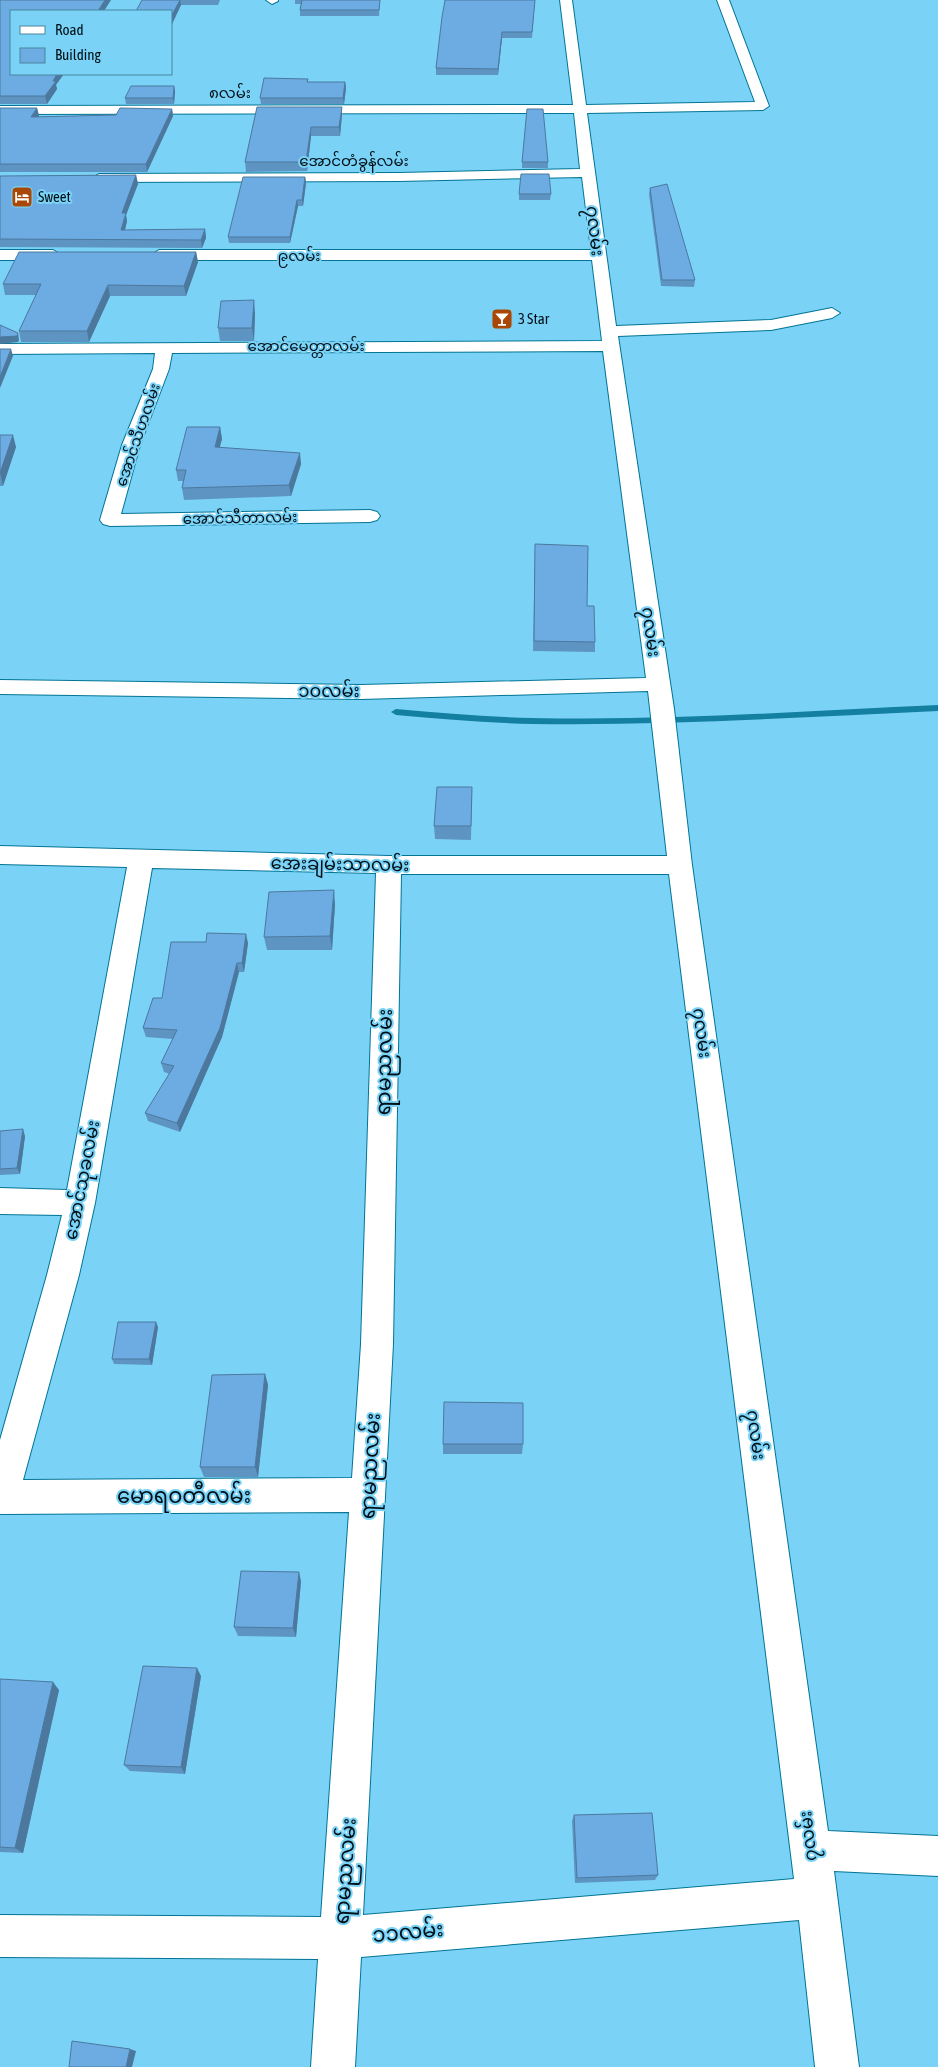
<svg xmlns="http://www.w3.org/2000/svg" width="938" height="2067" font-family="'Asap Condensed','Noto Sans Myanmar',sans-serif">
<rect width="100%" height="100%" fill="#7ad3f7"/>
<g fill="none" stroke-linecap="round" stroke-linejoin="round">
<path fill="#1380a2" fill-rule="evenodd" d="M 938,705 L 938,711 C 803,717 668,726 532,724 C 487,723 441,719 396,715 L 391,712 L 396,709 C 441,713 487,717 532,718 C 668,721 803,711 938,705 Z"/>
<g stroke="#027494" stroke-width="2">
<g id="minor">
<path d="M 266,0 L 278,0 L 278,1 L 272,4 Z"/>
<path d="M 560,0 L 572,0 L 586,105 L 755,102 L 717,0 L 729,0 L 769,106 L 763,110 L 587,113 L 616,326 L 771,320 L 832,308 L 840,313 L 832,318 L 771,330 L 618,336 L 674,709 L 692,865 L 828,1831 L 938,1836 L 938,1876 L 834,1871 L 859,2067 L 815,2067 L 799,1920 L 361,1957 L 355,2067 L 311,2067 L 318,1959 L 0,1957 L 0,1915 L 321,1917 L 349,1512 L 0,1514 L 0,1440 L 47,1275 L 62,1215 L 0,1214 L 0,1188 L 67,1190 L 127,867 L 0,864 L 0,846 L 389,856 L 667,856 L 648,691 L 361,699 L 0,694 L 0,680 L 361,685 L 646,678 L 603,351 L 172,353 L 169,369 L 140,445 L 121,514 L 370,510 L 377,512 L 380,516 L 377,520 L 370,522 L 110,526 L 103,524 L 100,520 L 122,445 L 153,369 L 155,353 L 0,354 L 0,344 L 602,341 L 592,260 L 159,260 L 151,255 L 159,250 L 591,250 L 582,177 L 399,181 L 99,182 L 92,178 L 99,174 L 399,173 L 580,169 L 574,113 L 0,114 L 0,106 L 573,105 ZM 152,868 L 376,873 L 361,1344 L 352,1478 L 23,1480 L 79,1275 L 95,1203 ZM 401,874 L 669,874 L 794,1879 L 363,1915 L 393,1344 Z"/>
<path d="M 0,250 L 53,250 L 61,255 L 53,260 L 0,260 Z"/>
</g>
</g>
<use href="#minor" fill="#fff" fill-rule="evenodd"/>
</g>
<g fill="#5e94c2">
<path d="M 0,0 L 56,85 L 57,89 L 47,104 L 0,104 Z"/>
<path d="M 142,0 L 220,0 L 218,5 L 181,5 L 172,24 L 171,24 L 171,11 Z"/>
<path d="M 295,0 L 380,0 L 379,16 L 300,16 L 300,10 L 301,4 L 295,4 Z"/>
<path d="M 535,0 L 532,38 L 502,38 L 498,75 L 436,75 L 436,68 Z"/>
<path d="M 308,82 L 345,82 L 346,88 L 344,104 L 261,104 L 260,98 Z"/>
<path d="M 174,86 L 175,92 L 174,104 L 126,104 L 125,98 Z"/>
<path d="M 257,107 L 342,115 L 340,136 L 311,136 L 307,171 L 246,172 L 245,162 Z"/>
<path d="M 0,108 L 37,108 L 39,116 L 38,117 L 116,115 L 172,109 L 173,116 L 147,172 L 0,172 Z"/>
<rect x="522" y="162" width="26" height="6"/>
<path d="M 136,175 L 138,184 L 126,215 L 127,221 L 125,230 L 205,229 L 206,238 L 202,248 L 0,247 L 0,176 Z"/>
<path d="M 305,177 L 306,183 L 303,206 L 298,206 L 290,243 L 229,243 L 228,237 Z"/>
<path d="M 650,188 L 695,280 L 694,287 L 661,286 L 649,194 Z"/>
<path d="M 519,194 L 551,194 L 550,200 L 519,200 Z"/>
<path d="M 196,252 L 198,262 L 186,296 L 110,296 L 89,342 L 21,342 L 19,331 L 36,295 L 5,295 L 3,284 Z"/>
<path d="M 255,313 L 254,341 L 220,341 L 218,328 Z"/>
<path d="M 220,427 L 222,439 L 219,447 L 301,464 L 291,496 L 184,500 L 182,488 L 183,481 L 178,481 L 176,470 Z"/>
<path d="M 0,435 L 16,447 L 3,486 L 0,486 Z"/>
<path d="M 535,544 L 587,606 L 595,642 L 595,652 L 533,651 Z"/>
<path d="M 472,787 L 471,840 L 435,839 L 434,826 Z"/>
<path d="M 335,904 L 332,950 L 267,950 L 264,937 Z"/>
<path d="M 248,943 L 244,972 L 239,972 L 222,1037 L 180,1132 L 148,1121 L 145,1113 L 170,1074 L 164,1072 L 161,1063 L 173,1039 L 146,1037 L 143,1028 L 162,998 Z"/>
<path d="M 0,1131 L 25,1136 L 20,1174 L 0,1175 Z"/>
<path d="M 158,1327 L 152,1365 L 114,1364 L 112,1359 Z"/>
<path d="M 265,1374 L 268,1385 L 258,1477 L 204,1477 L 200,1467 Z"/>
<path d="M 443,1444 L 523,1444 L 522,1454 L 443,1454 Z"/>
<path d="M 301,1581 L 296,1637 L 238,1636 L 234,1627 Z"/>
<path d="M 201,1676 L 185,1774 L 130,1771 L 124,1765 Z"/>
<path d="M 0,1679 L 59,1690 L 23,1853 L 0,1852 Z"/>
<path d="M 574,1815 L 658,1875 L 655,1880 L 575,1883 L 572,1821 Z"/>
</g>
<g fill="#4c789e">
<path d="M 105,0 L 111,0 L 104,11 L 98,11 Z"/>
<path d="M 180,0 L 181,5 L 172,24 L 171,17 Z"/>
<path d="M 502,32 L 502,38 L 498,75 L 498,69 Z"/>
<path d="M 57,74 L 64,74 L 56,85 L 57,89 L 47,104 L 45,96 L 53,81 Z"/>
<path d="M 345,82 L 346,88 L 344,104 L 343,98 Z"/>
<path d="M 174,86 L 175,92 L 174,104 L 173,98 Z"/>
<path d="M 342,107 L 342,115 L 340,136 L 339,127 Z"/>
<path d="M 37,108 L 39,116 L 33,125 L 31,117 Z"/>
<path d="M 172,109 L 173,116 L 147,172 L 146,164 Z"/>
<path d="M 311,127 L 311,136 L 307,171 L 306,162 Z"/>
<path d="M 136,175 L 138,184 L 126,215 L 127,221 L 123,238 L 121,230 L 122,213 Z"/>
<path d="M 305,177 L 306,183 L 303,206 L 302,200 Z"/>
<path d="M 297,200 L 298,206 L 290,243 L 290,237 Z"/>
<path d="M 205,229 L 206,238 L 202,248 L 201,240 Z"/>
<path d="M 196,252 L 198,262 L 186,296 L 184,286 Z"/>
<path d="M 108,285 L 110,296 L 89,342 L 87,331 Z"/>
<path d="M 254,300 L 255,313 L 254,341 L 252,328 Z"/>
<path d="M 18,333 L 19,340 L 18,342 L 0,344 L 0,337 Z"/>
<path d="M 11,349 L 13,356 L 0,388 L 0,377 Z"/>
<path d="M 220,427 L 222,439 L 217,458 L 215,447 Z"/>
<path d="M 13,435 L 16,447 L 3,486 L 0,473 Z"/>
<path d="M 300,453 L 301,464 L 291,496 L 289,485 Z"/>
<path d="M 334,890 L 335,904 L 332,950 L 330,936 Z"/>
<path d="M 246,934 L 248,943 L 244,972 L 242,963 Z"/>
<path d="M 237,963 L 239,972 L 222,1037 L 180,1132 L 177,1123 Z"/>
<path d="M 23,1129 L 25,1136 L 20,1174 L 17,1168 Z"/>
<path d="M 156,1322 L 158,1327 L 152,1365 L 149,1359 Z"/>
<path d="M 265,1374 L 268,1385 L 258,1477 L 255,1467 Z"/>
<path d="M 299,1572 L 301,1581 L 296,1637 L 293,1628 Z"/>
<path d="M 197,1668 L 201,1676 L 185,1774 L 181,1767 Z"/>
<path d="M 53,1682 L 59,1690 L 23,1853 L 15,1848 Z"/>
<path d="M 130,2049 L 136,2051 L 132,2067 L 126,2067 Z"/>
</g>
<g fill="#6dace2" stroke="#4c789e">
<path d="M 0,0 L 105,0 L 98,11 L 11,11 L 11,74 L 57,74 L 53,81 L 56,81 L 45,96 L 0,96 Z"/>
<path d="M 142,0 L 180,0 L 171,17 L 171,11 L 136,11 Z"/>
<path d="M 302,0 L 380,0 L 379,10 L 300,10 Z"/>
<path d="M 445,0 L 535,0 L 532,32 L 502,32 L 498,69 L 436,68 L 442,17 Z"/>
<path d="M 264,78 L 308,79 L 307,82 L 345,82 L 343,98 L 260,98 Z"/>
<path d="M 131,86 L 174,86 L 173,98 L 125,98 Z"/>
<path d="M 257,107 L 342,107 L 339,127 L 311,127 L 306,162 L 245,162 Z"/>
<path d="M 0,108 L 37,108 L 31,117 L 116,115 L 120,108 L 172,109 L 146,164 L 0,164 Z"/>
<path d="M 527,109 L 543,109 L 548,162 L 522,162 Z"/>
<path d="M 521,174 L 549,174 L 551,194 L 519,194 Z"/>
<path d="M 136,175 L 122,213 L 126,213 L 121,230 L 205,229 L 201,240 L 0,239 L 0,176 Z"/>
<path d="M 243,177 L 305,177 L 302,200 L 297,200 L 290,237 L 228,237 Z"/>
<path d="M 667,184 L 695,280 L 662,280 L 650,188 Z"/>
<path d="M 19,252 L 196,252 L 184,286 L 108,285 L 87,331 L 19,331 L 41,284 L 3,284 Z"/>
<path d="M 254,300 L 252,328 L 218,328 L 221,301 Z"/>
<path d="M 0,325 L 18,333 L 17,336 L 0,337 Z"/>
<path d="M 0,349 L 11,349 L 0,377 Z"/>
<path d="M 187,427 L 220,427 L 215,447 L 300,453 L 289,485 L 182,488 L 186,470 L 176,470 Z"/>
<path d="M 0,435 L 13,435 L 0,473 Z"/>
<path d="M 535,544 L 588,546 L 587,606 L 594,606 L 595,642 L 534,641 Z"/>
<path d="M 437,787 L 472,787 L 471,826 L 434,826 Z"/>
<path d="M 334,890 L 330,936 L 264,937 L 269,892 Z"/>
<path d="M 207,933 L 246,934 L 242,963 L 237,963 L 220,1028 L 177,1123 L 145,1113 L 174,1066 L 161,1063 L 177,1030 L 143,1028 L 153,998 L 162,998 L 171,942 L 206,942 Z"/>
<path d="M 23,1129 L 17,1168 L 0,1169 L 0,1131 Z"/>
<path d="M 118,1322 L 156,1322 L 149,1359 L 112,1359 Z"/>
<path d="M 265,1374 L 255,1467 L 200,1467 L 212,1375 Z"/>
<path d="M 444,1402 L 523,1403 L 523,1444 L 443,1444 Z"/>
<path d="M 241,1571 L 299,1572 L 293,1628 L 234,1627 Z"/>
<path d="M 143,1666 L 197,1668 L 181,1767 L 124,1765 Z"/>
<path d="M 0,1679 L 53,1682 L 15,1848 L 0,1847 Z"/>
<path d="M 652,1813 L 658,1875 L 577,1878 L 574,1815 Z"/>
<path d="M 72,2041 L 130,2049 L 126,2067 L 69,2067 Z"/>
</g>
<defs>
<g id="hotel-square" transform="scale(1.125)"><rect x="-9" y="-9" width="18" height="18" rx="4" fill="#a94806" stroke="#7ad3f7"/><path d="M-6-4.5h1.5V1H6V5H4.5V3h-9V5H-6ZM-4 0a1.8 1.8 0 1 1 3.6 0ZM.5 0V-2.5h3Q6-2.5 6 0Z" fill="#fff"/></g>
<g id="bar-square" transform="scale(1.125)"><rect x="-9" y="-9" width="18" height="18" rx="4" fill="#a94806" stroke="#7ad3f7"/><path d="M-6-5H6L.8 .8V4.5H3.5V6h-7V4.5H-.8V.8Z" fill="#fff"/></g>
</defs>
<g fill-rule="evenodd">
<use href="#hotel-square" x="22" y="197"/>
<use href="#bar-square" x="502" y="319"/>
</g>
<g text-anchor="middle" stroke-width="4" stroke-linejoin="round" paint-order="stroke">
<g font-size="15" fill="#000f16" stroke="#7ad3f7">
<text x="230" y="98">၈လမ်း</text>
<text x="354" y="166">အောင်တံခွန်လမ်း</text>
<text x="299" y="261">၉လမ်း</text>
<text x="306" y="351">အောင်မေတ္တာလမ်း</text>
<text transform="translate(138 435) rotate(-71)" y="5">အောင်သီဟလမ်း</text>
<text transform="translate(240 518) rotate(-1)" y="5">အောင်သီတာလမ်း</text>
</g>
<g font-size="15" fill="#000f16" stroke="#7ad3f7" text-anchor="start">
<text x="38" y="202">Sweet</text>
<text x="518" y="324">3 Star</text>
</g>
<g font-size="18" fill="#000f16" stroke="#7ad3f7">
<text transform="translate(595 231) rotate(83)" y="6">၇လမ်း</text>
<text transform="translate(651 632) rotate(82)" y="6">၇လမ်း</text>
<text x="329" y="697">၁၀လမ်း</text>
<text transform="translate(340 864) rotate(1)" y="6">အေးချမ်းသာလမ်း</text>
<text transform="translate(702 1033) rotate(82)" y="6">၇လမ်း</text>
<text transform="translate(82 1180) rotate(-79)" y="6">အောင်သုခလမ်း</text>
<text transform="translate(756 1435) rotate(82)" y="6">၇လမ်း</text>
<text transform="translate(808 1836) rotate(-97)" y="6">၇လမ်း</text>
</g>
<g font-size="21" fill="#000f16" stroke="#7ad3f7">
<text transform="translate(384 1062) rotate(-89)" y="7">ရာမညလမ်း</text>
<text transform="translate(370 1466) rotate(-87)" y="7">ရာမညလမ်း</text>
<text x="184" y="1503">မောရဝတီလမ်း</text>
<text transform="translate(345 1871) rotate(-86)" y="7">ရာမညလမ်း</text>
<text transform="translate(408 1932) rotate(-5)" y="7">၁၁လမ်း</text>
</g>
</g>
<rect x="10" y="10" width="162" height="65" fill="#7ad3f7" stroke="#49859d"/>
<rect x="20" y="26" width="25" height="8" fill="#ffffff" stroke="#49859d"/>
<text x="55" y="35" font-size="15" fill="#000f16">Road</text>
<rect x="20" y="48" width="25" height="15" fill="#6dace2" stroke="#49859d"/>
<text x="55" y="60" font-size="15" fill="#000f16">Building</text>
</svg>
